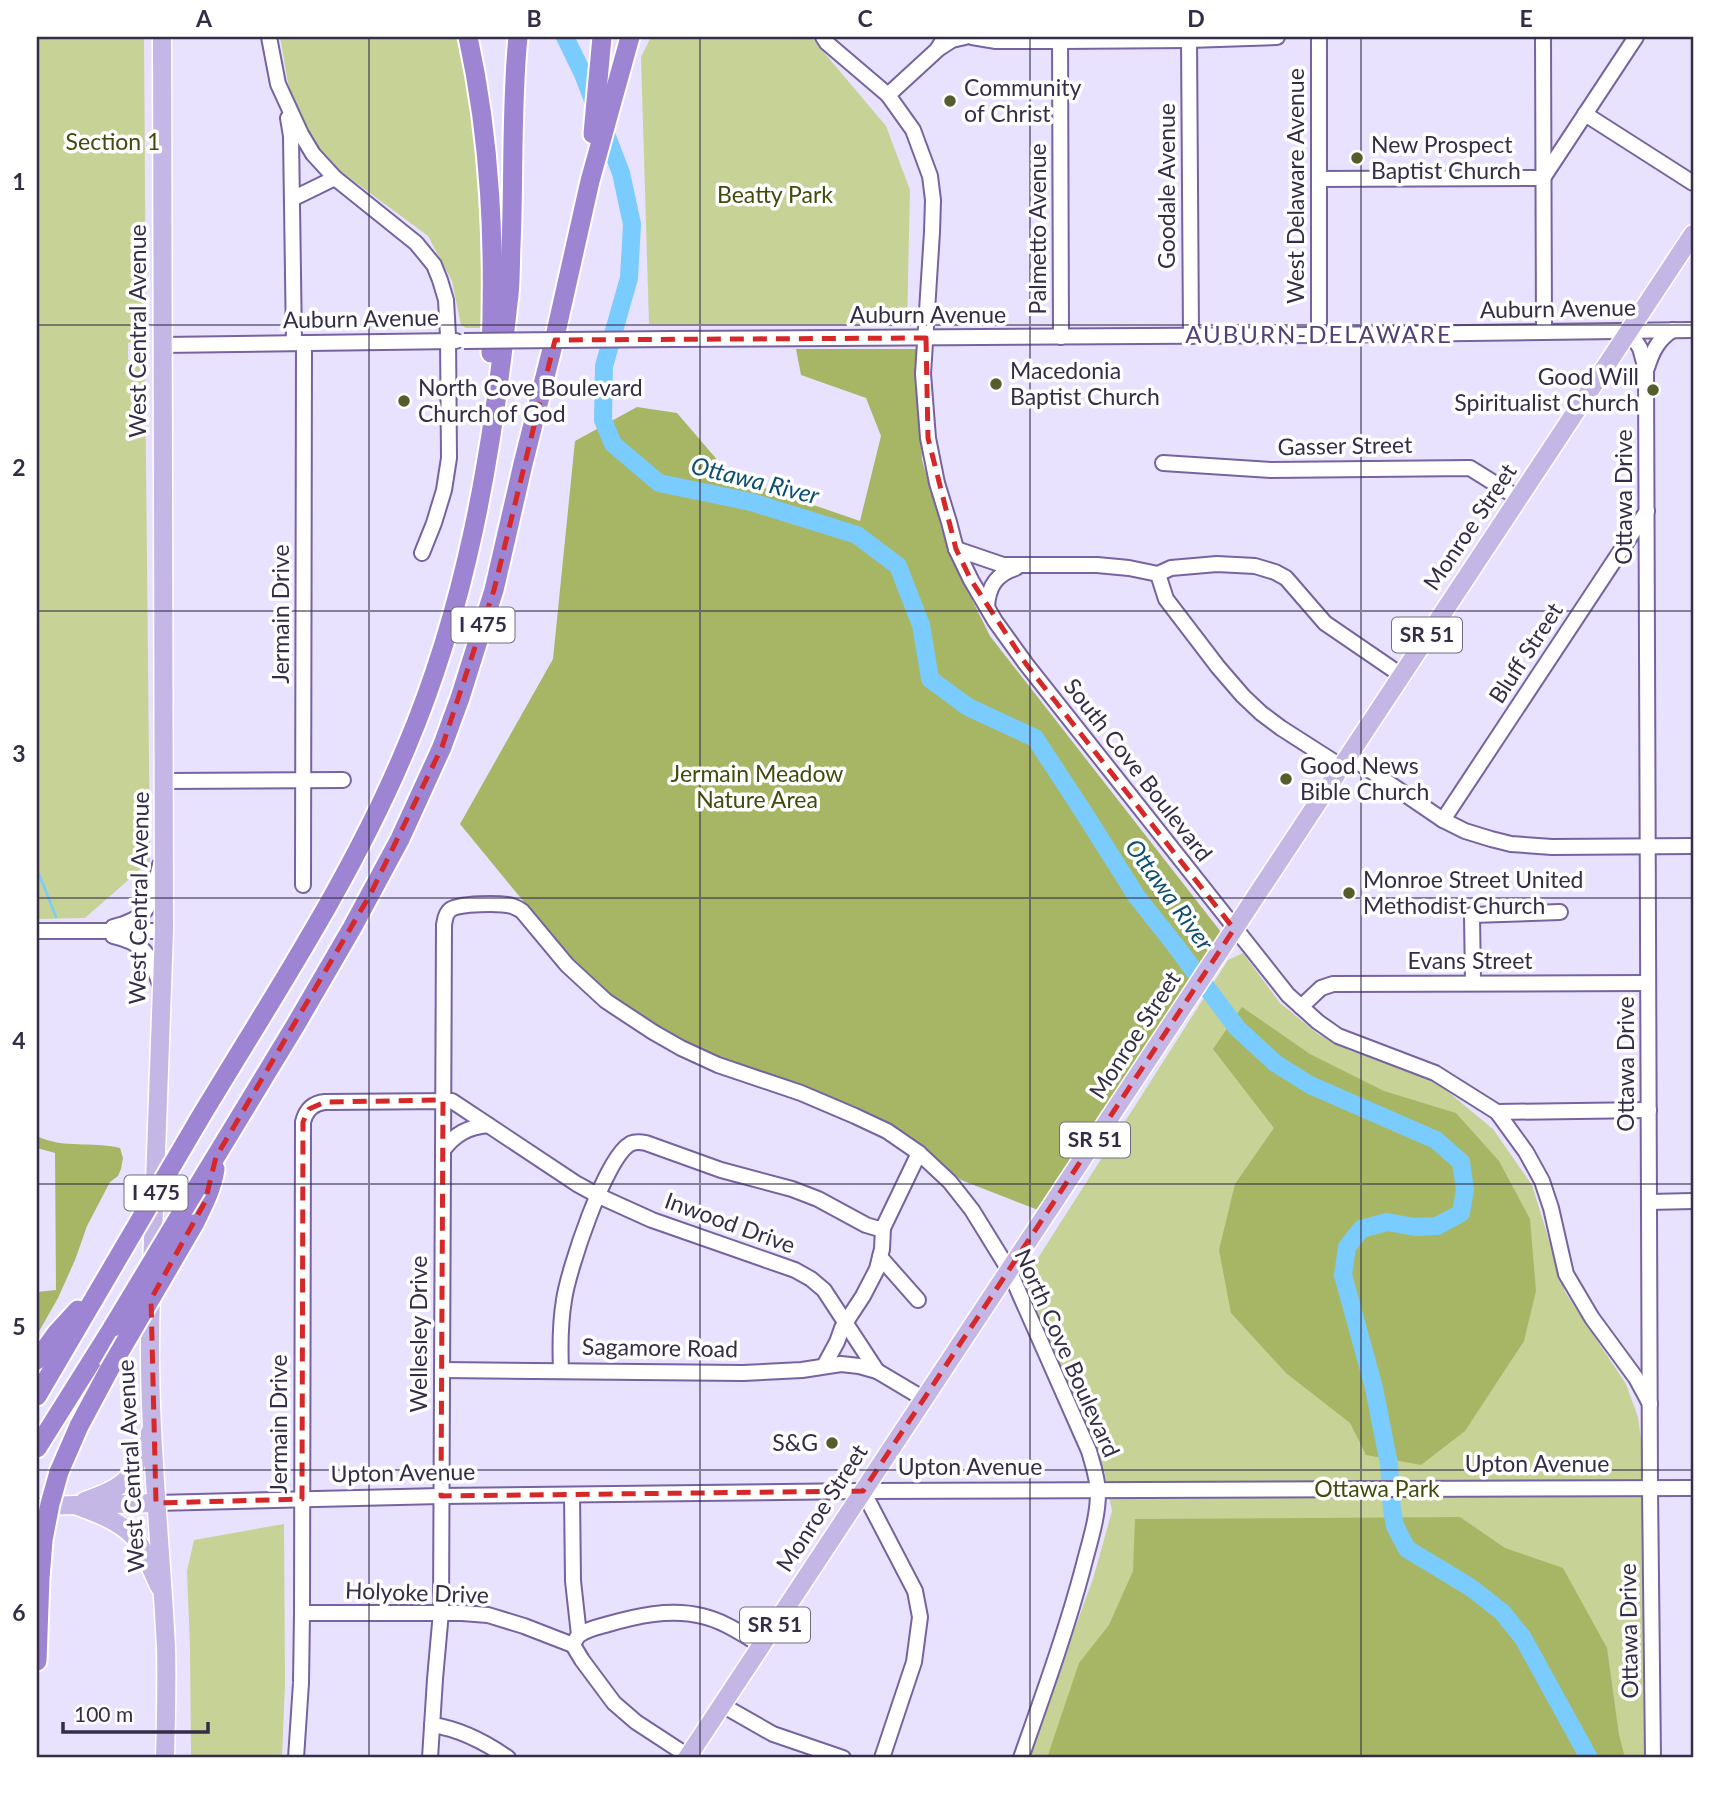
<svg xmlns="http://www.w3.org/2000/svg" width="1730" height="1795" font-family="Lato,sans-serif">
<rect width="100%" height="100%" fill="#e9e2fe"/>
<g fill="#c7d296">
<path d="M 37,37 L 144,37 L 146,332 L 138,341 L 128,343 L 128,360 L 145,361 L 150,861 L 85,918 L 37,919 Z"/>
<path d="M 280,37 L 458,37 C 478,131 481,227 482,323 L 480,328 L 466,328 L 461,325 L 452,281 L 428,236 L 332,165 C 319,152 307,136 299,119 C 288,96 285,62 280,37 Z"/>
<path d="M 651,37 L 811,37 L 886,126 L 910,190 L 907,324 L 649,324 L 641,57 Z"/>
<path d="M 1243,953 L 1280,1003 L 1318,1034 L 1351,1051 L 1435,1081 L 1493,1129 L 1532,1185 L 1565,1292 L 1626,1384 L 1638,1417 L 1642,1447 L 1644,1758 L 1029,1758 L 1069,1644 L 1093,1579 L 1112,1511 L 1104,1470 L 1024,1280 L 1228,960 Z"/>
<path d="M 284,1524 L 285,1683 L 282,1758 L 191,1758 L 190,1648 L 187,1571 L 194,1540 Z"/>
</g>
<g fill="#a7b664">
<path d="M 796,349 L 918,349 L 922,460 L 949,553 L 990,636 L 1221,932 L 1038,1210 L 961,1180 L 909,1136 L 860,1110 L 714,1057 L 658,1029 L 607,996 L 570,958 L 460,824 L 553,659 L 575,441 L 637,407 L 677,413 L 732,477 L 860,521 L 881,436 L 866,398 L 801,375 Z"/>
<path d="M 1242,1007 L 1310,1054 L 1384,1091 L 1456,1113 L 1499,1161 L 1530,1219 L 1536,1291 L 1524,1341 L 1465,1431 L 1421,1465 L 1366,1455 L 1350,1423 L 1286,1373 L 1231,1313 L 1219,1250 L 1235,1184 L 1274,1128 L 1213,1049 Z"/>
<path d="M 37,1136 C 63,1149 92,1141 120,1148 L 123,1158 L 121,1169 L 118,1176 L 110,1182 L 87,1226 L 75,1260 L 58,1298 L 37,1335 L 37,1292 L 56,1290 L 55,1153 L 37,1148 Z"/>
<path d="M 1460,1517 L 1505,1548 L 1563,1568 L 1607,1648 L 1619,1735 L 1625,1758 L 1047,1758 L 1079,1663 L 1109,1625 L 1133,1571 L 1135,1519 Z"/>
</g>
<g fill="none" stroke-linecap="round" stroke-linejoin="round">
<path stroke="#7accfe" stroke-width="2.5" d="M 37,869 L 56,917"/>
<path stroke="#7accfe" stroke-width="18" d="M 565,37 L 583,74 L 621,173 L 632,224 L 629,278 L 604,366 L 603,420 L 613,444 L 659,483 L 751,502 L 857,535 L 898,566 L 921,625 L 930,679 L 968,707 L 1035,738 L 1086,816 L 1137,897 L 1175,945 L 1237,1028 L 1275,1063 L 1310,1085 L 1436,1140 L 1461,1162 L 1465,1190 L 1461,1213 L 1437,1226 L 1415,1227 L 1387,1222 L 1361,1229 L 1347,1247 L 1343,1275 L 1374,1388 L 1389,1464 L 1392,1510 L 1395,1526 L 1407,1549 L 1470,1587 L 1502,1612 L 1523,1638 L 1589,1758"/>
<g stroke="#7663a0" stroke-width="18">
<g id="minor">
<path d="M 269,37 L 278,84 L 301,134 L 313,154 L 335,178 L 416,243 L 434,265 L 440,280 L 446,300 L 448,336 L 449,458 L 444,490 L 434,523 L 422,553"/>
<path d="M 823,37 L 827,43 L 888,95 L 913,130 L 930,176 L 933,200 L 932,232 L 923,374 L 928,438 L 937,483 L 949,522 L 956,549 L 971,580 L 995,621 L 1026,664 L 1288,995 L 1318,1022 L 1338,1036 L 1435,1073 L 1497,1112 L 1526,1152 L 1542,1181 L 1551,1208 L 1566,1274 L 1592,1318 L 1636,1378 L 1650,1404"/>
<path d="M 972,37 L 996,41 L 1060,41 L 1189,40 L 1277,37"/>
<path d="M 1060,37 L 1061,337"/>
<path d="M 1189,37 L 1191,336"/>
<path d="M 1543,37 L 1544,332"/>
<path d="M 938,49 L 952,40 L 965,37"/>
<path d="M 888,95 L 937,50 L 945,37"/>
<path d="M 1585,114 L 1693,183"/>
<path d="M 288,118 L 291,136 L 294,343"/>
<path d="M 1320,179 L 1543,178 L 1636,37"/>
<path d="M 292,199 L 335,178"/>
<path d="M 1629,331 L 1640,348 L 1646,370 L 1650,1489 L 1653,1758"/>
<path d="M 1319,335 L 1319,37"/>
<path d="M 672,339 L 1319,335 L 1693,330"/>
<path d="M 163,345 L 456,341"/>
<path d="M 1647,368 C 1652,352 1658,339 1673,330"/>
<path d="M 1163,463 L 1271,470 L 1470,468 L 1518,498"/>
<path d="M 956,549 L 1003,565 L 1097,565 L 1129,568 L 1158,574 L 1171,568 L 1217,564 L 1255,566 L 1275,572 L 1286,578 L 1325,623 L 1401,675"/>
<path d="M 1158,574 L 1166,599 L 1218,667 L 1243,696 L 1261,713 L 1281,728 L 1342,767"/>
<path d="M 987,607 C 988,587 996,574 1016,568"/>
<path d="M 1349,756 L 1443,820 L 1465,831 L 1491,839 L 1511,844 L 1552,847 L 1693,846"/>
<path d="M 165,781 L 343,780"/>
<path d="M 1443,820 L 1647,511"/>
<path d="M 303,885 L 304,343"/>
<path d="M 113,927 C 153,918 151,900 160,865"/>
<path d="M 37,931 L 164,931"/>
<path d="M 113,936 C 144,943 150,954 159,982"/>
<path d="M 1473,983 L 1472,915 L 1560,912"/>
<path d="M 1301,1007 L 1321,988 L 1333,984 L 1648,983"/>
<path d="M 1497,1112 L 1649,1110"/>
<path d="M 443,1150 C 455,1134 468,1127 488,1125"/>
<path d="M 1649,1202 L 1693,1201"/>
<path d="M 880,1257 L 918,1300"/>
<path d="M 824,1366 L 837,1342 L 842,1328 L 863,1296 L 877,1269 L 882,1249 L 883,1228 L 919,1153"/>
<path d="M 442,1370 L 743,1373 L 802,1370 L 841,1364 L 859,1366 L 877,1371"/>
<path d="M 561,1370 C 560,1346 560,1324 564,1300 C 568,1271 605,1158 630,1144 C 635,1141 641,1142 646,1143 L 721,1170 L 792,1189 L 818,1199 L 866,1225 L 876,1228 L 883,1228"/>
<path d="M 863,1491 L 915,1591 L 920,1617 L 914,1662 L 882,1758"/>
<path d="M 572,1495 L 573,1581 L 579,1635"/>
<path d="M 156,1503 L 441,1496 L 863,1491 L 1693,1488"/>
<path d="M 302,1613 L 462,1613 L 488,1615 L 524,1626 L 573,1645 L 582,1660 L 614,1703 L 636,1722 L 688,1756"/>
<path d="M 573,1645 C 575,1641 576,1638 579,1635 C 586,1630 597,1627 605,1625 C 636,1616 670,1608 702,1616 C 724,1621 742,1634 761,1645"/>
<path d="M 722,1705 L 773,1734 L 843,1758"/>
<path d="M 432,1725 C 461,1729 485,1742 508,1758"/>
<path d="M 296,1758 L 301,1683 L 302,1613 L 303,1122 C 306,1110 313,1103 325,1102 L 452,1101 L 577,1184 L 599,1196 L 652,1220 L 795,1270 L 811,1279 L 824,1290 L 877,1371 L 924,1399"/>
<path d="M 430,1758 L 435,1679 L 441,1612 L 444,925 C 445,920 445,914 450,910 C 458,903 501,903 512,906 C 515,907 519,909 522,911 L 567,965 L 606,1001 L 653,1032 L 681,1048 L 718,1065 L 801,1093 L 855,1116 L 887,1131 L 919,1153 L 950,1182 L 972,1210 L 1009,1270 L 1089,1451 C 1093,1465 1098,1479 1098,1493 C 1098,1518 1089,1544 1083,1568 C 1066,1632 1043,1695 1021,1758"/>
</g>
</g>
<g stroke="#fff" stroke-width="21">
<g id="major">
<path d="M 152,1265 L 164,931 L 162,37"/>
<path d="M 151,1296 C 146,1414 160,1530 166,1647 C 167,1684 166,1721 165,1758"/>
<path d="M 85,1501 C 101,1495 123,1488 132,1472 C 140,1459 143,1444 151,1431"/>
<path d="M 75,1505 C 99,1514 126,1523 140,1545 C 147,1558 153,1573 159,1586"/>
<path d="M 37,1506 L 156,1503"/>
<path d="M 687,1758 L 1693,234"/>
</g>
</g>
<g stroke="#fff" stroke-width="23">
<g id="highway">
<path d="M 468,37 C 491,142 495,246 491,353"/>
<path d="M 593,134 L 602,37"/>
<path d="M 197,1123 C 270,1001 351,880 406,748 C 466,607 492,456 508,303 C 511,284 510,265 511,245 C 514,176 511,106 518,37"/>
<path d="M 196,1189 L 295,1026 L 352,928 L 400,839 L 442,747 L 460,698 L 494,590 L 523,464 L 554,341 L 590,181 L 630,37"/>
<path d="M 194,1224 C 203,1206 212,1189 215,1169"/>
<path d="M 37,1360 L 56,1334 L 78,1310"/>
<path d="M 37,1396 L 115,1263"/>
<path d="M 37,1448 L 113,1327"/>
<path d="M 59,1472 L 79,1426 L 109,1370"/>
<path d="M 37,1661 L 40,1578 L 43,1540"/>
</g>
</g>
<use href="#minor" stroke="#fff" stroke-width="14"/>
<use href="#major" stroke="#c4b6e5" stroke-width="18"/>
<use href="#highway" stroke="#9d85d4" stroke-width="19"/>
<g stroke="#7663a0" stroke-width="18" stroke-linecap="butt">
<path id="minor-bridge" d="M 464,341 L 672,339"/>
</g>
<g stroke="#fff" stroke-width="23" stroke-linecap="butt">
<g id="highway-bridge">
<path d="M 115,1263 L 197,1123"/>
<path d="M 113,1327 L 196,1189"/>
<path d="M 109,1370 L 194,1224"/>
<path d="M 43,1540 L 50,1504 L 59,1472"/>
</g>
</g>
<use href="#minor-bridge" stroke="#fff" stroke-width="14"/>
<use href="#highway-bridge" stroke="#9d85d4" stroke-width="19"/>
</g>
<path fill="none" stroke="#d62828" stroke-width="5" stroke-dasharray="14 9" stroke-linejoin="round" d="M 926,338 L 928,438 L 956,549 L 971,580 L 1026,664 L 1234,929 L 863,1491 L 441,1496 L 443,1100 L 325,1102 L 309,1109 L 303,1122 L 302,1499 L 156,1503 L 151,1299 L 205,1202 L 216,1157 L 370,895 L 442,747 L 494,590 L 555,340 Z"/>
<path fill="none" stroke="#352d48" stroke-width="2" stroke-opacity="0.55" d="M 369,37 L 369,1758M 700,37 L 700,1758M 1030,37 L 1030,1758M 1361,37 L 1361,1758M 37,325 L 1693,325M 37,611 L 1693,611M 37,898 L 1693,898M 37,1184 L 1693,1184M 37,1470 L 1693,1470"/>
<g fill="#555d2c" stroke="#fff" stroke-width="2.5">
<circle cx="950" cy="101" r="7"/>
<circle cx="1357" cy="158" r="7"/>
<circle cx="996" cy="384" r="7"/>
<circle cx="1653" cy="390" r="7"/>
<circle cx="404" cy="401" r="7"/>
<circle cx="1286" cy="779" r="7"/>
<circle cx="1349" cy="893" r="7"/>
<circle cx="832" cy="1443" r="7"/>
</g>
<g text-anchor="middle" stroke-width="7" stroke-linejoin="round" paint-order="stroke">
<g fill="#fff" stroke="#726c7f" stroke-width="2">
<rect x="451.5" y="607.5" width="63" height="35" rx="5"/>
<rect x="1392" y="617.5" width="70" height="35" rx="5"/>
<rect x="1060" y="1122.5" width="70" height="35" rx="5"/>
<rect x="124.5" y="1175.5" width="63" height="35" rx="5"/>
<rect x="740" y="1607.5" width="70" height="35" rx="5"/>
</g>
<g font-size="21" font-weight="bold" fill="#352d48">
<text x="483" y="632">I 475</text>
<text x="1427" y="642">SR 51</text>
<text x="1095" y="1147">SR 51</text>
<text x="156" y="1200">I 475</text>
<text x="775" y="1632">SR 51</text>
</g>
<g font-size="23" fill="#352d48" stroke="#fff" text-anchor="start">
<text x="964" y="96">Community<tspan x="964" dy="26">of Christ</tspan></text>
<text x="1371" y="153">New Prospect<tspan x="1371" dy="26">Baptist Church</tspan></text>
<text x="1010" y="379">Macedonia<tspan x="1010" dy="26">Baptist Church</tspan></text>
<text x="1639" y="385" text-anchor="end">Good Will<tspan x="1639" dy="26">Spiritualist Church</tspan></text>
<text x="418" y="396">North Cove Boulevard<tspan x="418" dy="26">Church of God</tspan></text>
<text x="1300" y="774">Good News<tspan x="1300" dy="26">Bible Church</tspan></text>
<text x="1363" y="888">Monroe Street United<tspan x="1363" dy="26">Methodist Church</tspan></text>
<text x="818" y="1451" text-anchor="end">S&amp;G</text>
</g>
<g font-size="23" fill="#424a0c" stroke="#fff">
<text x="113" y="150">Section 1</text>
<text x="775" y="203">Beatty Park</text>
<text x="757" y="782">Jermain Meadow<tspan x="757" dy="26">Nature Area</tspan></text>
<text x="1377" y="1497">Ottawa Park</text>
</g>
<g font-size="23" fill="#352d48" stroke="#fff">
<text transform="translate(1167 186) rotate(-90)" y="8">Goodale Avenue</text>
<text transform="translate(1296 186) rotate(-90)" y="8">West Delaware Avenue</text>
<text transform="translate(1038 229) rotate(-90)" y="8">Palmetto Avenue</text>
<text transform="translate(1558 309) rotate(-1)" y="8">Auburn Avenue</text>
<text x="928" y="323">Auburn Avenue</text>
<text transform="translate(361 319) rotate(-1)" y="8">Auburn Avenue</text>
<text transform="translate(138 331) rotate(-90)" y="8">West Central Avenue</text>
<text transform="translate(1345 446) rotate(-1)" y="8">Gasser Street</text>
<text transform="translate(1624 497) rotate(-90)" y="8">Ottawa Drive</text>
<text transform="translate(1470 527) rotate(-56)" y="8">Monroe Street</text>
<text transform="translate(281 614) rotate(-90)" y="8">Jermain Drive</text>
<text transform="translate(1526 653) rotate(-57)" y="8">Bluff Street</text>
<text transform="translate(1138 770) rotate(52)" y="8">South Cove Boulevard</text>
<text transform="translate(139 898) rotate(-89)" y="8">West Central Avenue</text>
<text x="1470" y="969">Evans Street</text>
<text transform="translate(1135 1035) rotate(-57)" y="8">Monroe Street</text>
<text transform="translate(1626 1064) rotate(-90)" y="8">Ottawa Drive</text>
<text transform="translate(730 1223) rotate(20)" y="8">Inwood Drive</text>
<text transform="translate(419 1334) rotate(-90)" y="8">Wellesley Drive</text>
<text transform="translate(660 1348) rotate(1)" y="8">Sagamore Road</text>
<text transform="translate(1067 1353) rotate(66)" y="8">North Cove Boulevard</text>
<text transform="translate(279 1424) rotate(-90)" y="8">Jermain Drive</text>
<text x="1537" y="1472">Upton Avenue</text>
<text transform="translate(131 1466) rotate(-93)" y="8">West Central Avenue</text>
<text x="970" y="1475">Upton Avenue</text>
<text transform="translate(403 1473) rotate(-1)" y="8">Upton Avenue</text>
<text transform="translate(822 1508) rotate(-57)" y="8">Monroe Street</text>
<text transform="translate(417 1593) rotate(2)" y="8">Holyoke Drive</text>
<text transform="translate(1629 1631) rotate(-91)" y="8">Ottawa Drive</text>
</g>
<g font-size="24" letter-spacing="2" fill="#53407a" stroke="#fff">
<text x="1319" y="343">AUBURN-DELAWARE</text>
</g>
<g font-size="24" font-style="italic" fill="#0e4f70" stroke="#fff">
<text transform="translate(755 481) rotate(14)" y="8">Ottawa River</text>
<text transform="translate(1169 895) rotate(54)" y="8">Ottawa River</text>
</g>
</g>
<rect width="1730" height="1795" fill="none" stroke="#ffffff" stroke-width="77"/>
<path d="M63 1722v10h145v-10" fill="none" stroke="#352d48" stroke-width="3.5"/>
<text x="74" y="1722" font-size="21" fill="#352d48" stroke="#ffffff" stroke-width="5" paint-order="stroke">100 m</text>
<rect x="38" y="38" width="1654" height="1718" fill="none" stroke="#352d48" stroke-width="2.5"/>
<g font-size="23" text-anchor="middle" font-weight="bold" fill="#352d48">
<text x="204" y="27">A</text>
<text x="534" y="27">B</text>
<text x="865" y="27">C</text>
<text x="1196" y="27">D</text>
<text x="1526" y="27">E</text>
<text x="19" y="190">1</text>
<text x="19" y="476">2</text>
<text x="19" y="762">3</text>
<text x="19" y="1049">4</text>
<text x="19" y="1335">5</text>
<text x="19" y="1621">6</text>
</g>
</svg>
